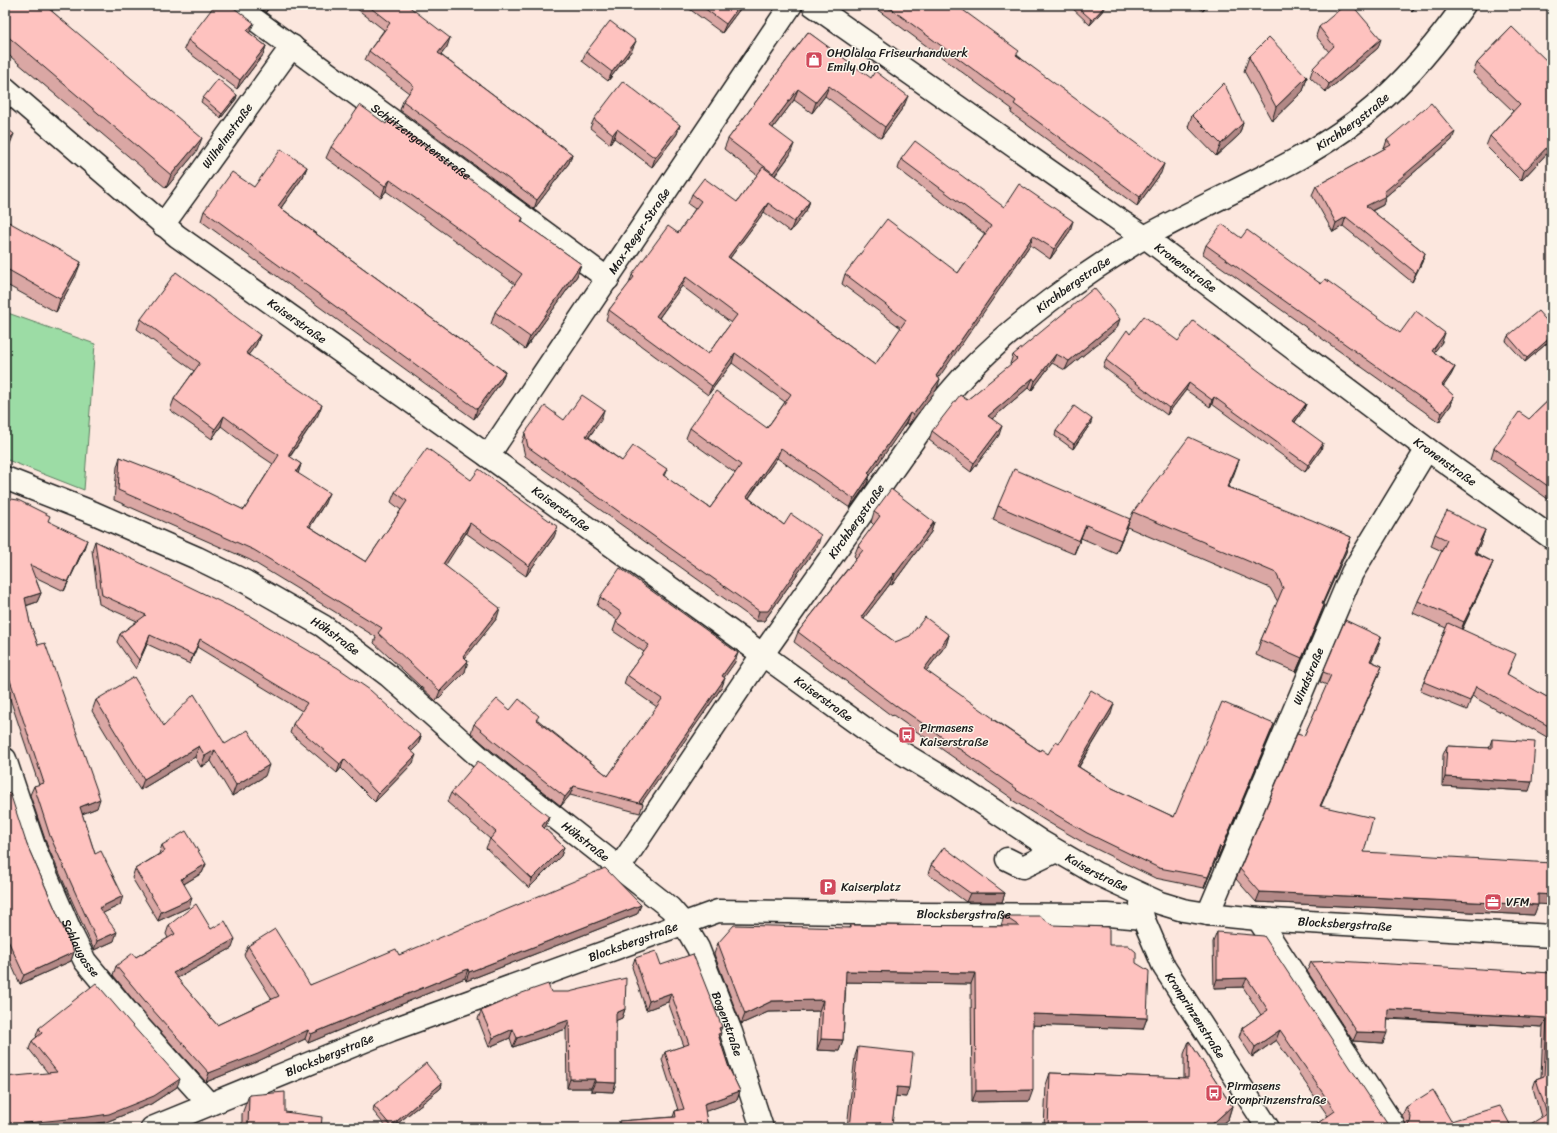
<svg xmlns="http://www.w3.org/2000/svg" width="1557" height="1133" font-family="Sriracha,sans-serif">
<rect width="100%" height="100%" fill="#fce7de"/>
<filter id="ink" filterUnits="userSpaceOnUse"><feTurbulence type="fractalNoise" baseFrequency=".025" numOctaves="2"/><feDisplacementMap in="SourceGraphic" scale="8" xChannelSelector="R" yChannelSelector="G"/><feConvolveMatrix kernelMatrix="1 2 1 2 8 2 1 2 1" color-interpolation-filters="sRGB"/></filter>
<g filter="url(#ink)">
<path fill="#9cdca5" stroke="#5c7c60" d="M 5,312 L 95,344 L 84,490 L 5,459 Z"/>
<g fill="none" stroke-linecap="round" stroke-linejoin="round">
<g stroke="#1c1c1c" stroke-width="25">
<g id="minor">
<path id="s1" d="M 235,5 L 608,279"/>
<path id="s2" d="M 813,5 L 1119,220 L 1145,237 L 1427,449 L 1552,538"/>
<path id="s3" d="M 163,225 L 292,46"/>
<path id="s4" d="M 488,456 L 791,5"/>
<path id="s5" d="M 5,478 L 94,513 L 197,558 L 246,582 L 323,626 L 389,676 L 485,762 L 670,908 L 684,924 L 698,948 L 731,1032 L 762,1128"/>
<path id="s6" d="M 5,759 L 35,849 L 73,937 L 85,961 L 138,1025 L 209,1104"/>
<path d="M 1007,859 L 1023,867 L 1056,851"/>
<path id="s7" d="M 619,868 L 762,655 L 934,411 C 944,399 954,387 965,375 C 1015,323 1082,274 1145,237 C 1195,209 1248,186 1299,158 C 1326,143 1359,121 1382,100 C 1413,72 1440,39 1464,5"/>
<path id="s8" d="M 1141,904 L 1143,918 L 1164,967 L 1268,1128"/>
<path id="s9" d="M 1208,914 L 1352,573 L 1427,449"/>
<path d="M 1258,919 L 1395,1128"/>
<path id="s10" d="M 152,1128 L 391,1030 L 718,911 L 910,914 L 1108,915 L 1143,918"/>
</g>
</g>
<g stroke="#1c1c1c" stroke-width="25">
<g id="major">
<path id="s11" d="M 5,88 L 177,236 L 488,456 L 882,741 L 957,786 L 1040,841 L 1095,873 L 1160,903 L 1183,910 L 1208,914 L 1258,919 L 1552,936"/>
</g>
</g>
<use href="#minor" stroke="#fbf7ec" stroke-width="22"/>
<use href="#major" stroke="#fbf7ec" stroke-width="22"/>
</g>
<g fill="#daa7a4" stroke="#1c1c1c" fill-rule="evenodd">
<path d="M 5,5 L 52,11 L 197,151 L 166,188 L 5,52 Z"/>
<path d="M 256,5 L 271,5 L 266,12 Z"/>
<path d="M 352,5 L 407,5 L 447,47 L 441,55 L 572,154 L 569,163 L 534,209 L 400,110 L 403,101 L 409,93 L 365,60 L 369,51 L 384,30 Z"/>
<path d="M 684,5 L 743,5 L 722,33 Z"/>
<path d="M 871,5 L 956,5 L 1161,173 L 1137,206 L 1011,113 L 1012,109 Z"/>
<path d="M 1069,5 L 1106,5 L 1105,8 L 1090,25 Z"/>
<path d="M 1196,5 L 1208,5 L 1203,11 Z"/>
<path d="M 1405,5 L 1418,5 L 1412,11 Z"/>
<path d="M 1319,27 L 1378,48 L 1326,92 L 1310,77 L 1313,68 L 1329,52 L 1316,36 Z"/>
<path d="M 1512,27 L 1552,148 L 1521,181 L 1486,146 L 1490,136 L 1513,111 L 1473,73 L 1477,63 Z"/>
<path d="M 250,32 L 249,33 L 266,46 L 263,55 L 237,89 L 184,49 L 188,40 Z"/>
<path d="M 808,32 L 904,106 L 881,138 L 825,96 L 812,113 L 794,100 L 773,128 L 790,155 L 775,176 L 810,201 L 806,211 L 790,232 L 764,212 L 730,258 L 875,365 L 901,328 L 842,284 L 845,274 L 958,273 L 985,234 L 898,169 L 901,159 L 1004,207 L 1070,231 L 1050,259 L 1030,245 L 938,377 L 937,389 L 909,425 L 906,423 L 870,475 L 867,484 L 850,508 L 777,458 L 749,498 L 784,525 L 818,545 L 764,621 L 756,621 L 525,456 L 522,443 L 525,433 L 564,420 L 601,420 L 589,437 L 622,461 L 667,469 L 664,476 L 710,508 L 735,473 L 686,438 L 690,428 L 767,428 L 785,402 L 732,363 L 708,395 L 606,320 L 609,310 L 629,284 L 632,275 L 678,233 L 695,209 L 688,204 L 692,194 L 737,202 L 757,175 L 724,149 L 728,139 ZM 682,286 L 731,323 L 708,354 L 659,318 Z"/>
<path d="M 632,50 L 608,81 L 582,61 L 586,52 Z"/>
<path d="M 1249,57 L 1307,77 L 1303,91 L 1272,121 L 1244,71 Z"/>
<path d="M 237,95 L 236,99 L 221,118 L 201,102 L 203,98 Z"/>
<path d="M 1192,115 L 1243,123 L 1239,135 L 1216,156 L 1188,127 Z"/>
<path d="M 594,119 L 680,125 L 677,134 L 652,167 L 614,138 L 610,144 L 590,128 Z"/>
<path d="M 386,124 L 523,218 L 522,222 L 581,264 L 577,276 L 525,349 L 491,324 L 495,312 L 515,284 L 386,191 L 381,198 L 326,158 L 331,147 Z"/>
<path d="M 1387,140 L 1452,140 L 1385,197 L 1383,205 L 1372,211 L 1425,253 L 1422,262 L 1412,282 L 1343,226 L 1333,232 L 1312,195 L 1316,186 L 1384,149 Z"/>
<path d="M 307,167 L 303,177 L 281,208 L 505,372 L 501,382 L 474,419 L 201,221 L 204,211 L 254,187 Z"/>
<path d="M 5,220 L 76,275 L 56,312 L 5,284 Z"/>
<path d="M 1241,238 L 1321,284 L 1400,333 L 1442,342 L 1434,352 L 1455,367 L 1451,375 L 1443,387 L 1454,396 L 1451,405 L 1439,422 L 1203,254 L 1206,245 Z"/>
<path d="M 141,319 L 260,335 L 256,345 L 248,355 L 318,415 L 290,457 L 301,464 L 298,473 L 325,503 L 310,527 L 366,562 L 401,510 L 391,502 L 395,492 L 471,480 L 554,537 L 526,576 L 466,533 L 445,565 L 497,618 L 465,658 L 465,672 L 436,701 L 374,643 L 376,637 L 250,560 L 114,500 L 117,467 L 120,457 L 244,510 L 273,464 L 252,450 L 221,426 L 212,439 L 170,410 L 174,399 L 194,371 L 137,329 Z"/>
<path d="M 1552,327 L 1552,339 L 1525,362 L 1506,341 L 1508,336 Z"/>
<path d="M 1117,328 L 1065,370 L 1052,363 L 1032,390 L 1029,387 L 992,419 L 999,435 L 971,472 L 929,440 L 932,431 L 967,400 L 1011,365 L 1010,364 L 1013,355 Z"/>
<path d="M 1130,334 L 1178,341 L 1272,381 L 1306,404 L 1303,411 L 1295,422 L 1321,450 L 1305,472 L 1212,404 L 1210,407 L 1186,390 L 1167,415 L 1103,367 L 1106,360 Z"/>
<path d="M 1552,397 L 1552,502 L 1491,458 L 1494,448 L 1529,419 Z"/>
<path d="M 1091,423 L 1073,449 L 1055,436 L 1056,431 Z"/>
<path d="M 1239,460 L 1228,487 L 1351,537 L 1346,552 L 1323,604 L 1319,620 L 1296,672 L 1256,655 L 1261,640 L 1278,602 L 1270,588 L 1127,527 L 1133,512 Z"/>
<path d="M 5,498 L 48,521 L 84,549 L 64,591 L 35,577 L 41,593 L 37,602 L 26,606 L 30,623 L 38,645 L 97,808 L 82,814 L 95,854 L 120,905 L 103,913 L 114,941 L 94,950 L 47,845 L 30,795 L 34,786 L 39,785 L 5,684 Z"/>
<path d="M 998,506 L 1125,532 L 1116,553 L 1081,538 L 1074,554 L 993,520 Z"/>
<path d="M 874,512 L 934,522 L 931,532 L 892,585 L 890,584 L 863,619 L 895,642 L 949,635 L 946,645 L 926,671 L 993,719 L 1040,751 L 1048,754 L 1059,743 L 1111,714 L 1079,767 L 1110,787 L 1174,817 L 1270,734 L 1218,858 L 1217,857 L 1204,888 L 1155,878 L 1084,843 L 1046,821 L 1012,800 L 1013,799 L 893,715 L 892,716 L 794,642 L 798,632 L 856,558 L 854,556 L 858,546 L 874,525 L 871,522 Z"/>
<path d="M 1485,530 L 1481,542 L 1476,553 L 1493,562 L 1488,574 L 1462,630 L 1512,664 L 1507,675 L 1552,700 L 1552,740 L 1533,729 L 1533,730 L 1472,696 L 1467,710 L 1420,691 L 1446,628 L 1413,613 L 1418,601 L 1442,551 L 1431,546 L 1435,534 Z"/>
<path d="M 95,541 L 421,736 L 418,745 L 412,751 L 413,763 L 375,802 L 341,768 L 337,773 L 290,733 L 293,724 L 302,711 L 197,647 L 190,664 L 147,644 L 136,669 L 117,642 L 120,634 L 137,621 L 99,604 L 92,550 Z"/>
<path d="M 600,597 L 735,662 L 724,677 L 722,687 L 641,803 L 643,804 L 640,813 L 570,795 L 561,806 L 493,752 L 471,733 L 474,724 L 538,720 L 608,776 L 657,707 L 624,684 L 627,675 L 644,652 L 613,631 L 617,620 L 597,606 Z"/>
<path d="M 1381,637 L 1371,661 L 1382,666 L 1378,676 L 1321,806 L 1364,852 L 1538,904 L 1534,915 L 1256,902 L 1236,879 L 1240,869 L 1304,736 L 1327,685 L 1320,682 L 1323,672 Z"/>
<path d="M 96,700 L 164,726 L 225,744 L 265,776 L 232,796 L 211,761 L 201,767 L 195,757 L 140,790 L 92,711 Z"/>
<path d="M 1492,739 L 1529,791 L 1442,786 L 1443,755 L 1447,746 L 1489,748 Z"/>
<path d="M 451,793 L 549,817 L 546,826 L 544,828 L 564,847 L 561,856 L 529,888 L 486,848 L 490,839 L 447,802 Z"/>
<path d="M 5,795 L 74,952 L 71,961 L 20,984 L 5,950 Z"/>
<path d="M 162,845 L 206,864 L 202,873 L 184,884 L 189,907 L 158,921 L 132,878 L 135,869 L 159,854 Z"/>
<path d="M 931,865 L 1005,893 L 1002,902 L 966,902 L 928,874 Z"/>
<path d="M 641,905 L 637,914 L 466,981 L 465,978 L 308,1043 L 305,1039 L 254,1063 L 206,1082 L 147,1017 L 113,975 L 116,966 L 136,957 L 168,938 L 166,934 L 169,925 L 211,929 L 232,948 L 177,978 L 217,1025 L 272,999 L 244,955 L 248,946 L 310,985 L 399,955 Z"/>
<path d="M 1004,916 L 1052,925 L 1109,945 L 1136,963 L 1147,1018 L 1143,1029 L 1033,1025 L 1029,1101 L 972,1102 L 971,984 L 846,982 L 843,1040 L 839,1051 L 817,1050 L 819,1011 L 768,1012 L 741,1024 L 714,954 L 718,943 L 849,928 L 850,925 L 1001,926 Z"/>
<path d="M 1217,932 L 1388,1125 L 1391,1128 L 1316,1128 L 1318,1123 L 1328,1116 L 1276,1040 L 1252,1057 L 1239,1037 L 1242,1028 L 1261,1015 L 1243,987 L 1214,988 L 1213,942 Z"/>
<path d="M 635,958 L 661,965 L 720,1031 L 719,1038 L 729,1068 L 740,1091 L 737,1100 L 705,1111 L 708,1128 L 617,1128 L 619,1121 L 673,1117 L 675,1111 L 678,1110 L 662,1060 L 665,1052 L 684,1046 L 668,1002 L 646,1010 L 632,967 Z"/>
<path d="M 1311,962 L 1552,973 L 1552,1128 L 1541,1117 L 1533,1088 L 1536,1079 L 1541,1077 L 1543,1027 L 1387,1019 L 1383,1043 L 1353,1041 L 1307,971 Z"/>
<path d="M 551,992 L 625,1009 L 622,1018 L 616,1020 L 616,1083 L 613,1092 L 591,1091 L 591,1088 L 567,1088 L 566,1029 L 513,1047 L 510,1038 L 489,1047 L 478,1019 L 481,1011 Z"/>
<path d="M 39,1028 L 177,1087 L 151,1104 L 106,1122 L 86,1125 L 57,1128 L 5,1128 L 48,1073 L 29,1049 L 32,1041 L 37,1037 L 36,1036 Z"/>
<path d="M 1189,1041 L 1232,1106 L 1228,1119 L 1217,1128 L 1044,1128 L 1046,1085 L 1050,1073 L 1184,1078 L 1184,1054 Z"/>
<path d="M 858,1047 L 906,1097 L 896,1096 L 891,1128 L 847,1128 L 855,1056 Z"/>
<path d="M 442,1083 L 441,1088 L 392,1128 L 387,1128 L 373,1111 L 374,1106 Z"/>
<path d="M 249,1095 L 285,1112 L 321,1128 L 242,1128 L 242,1114 Z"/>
<path d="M 1406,1107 L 1451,1121 L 1407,1127 L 1402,1116 Z"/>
</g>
<g fill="#b28886" stroke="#1c1c1c">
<path d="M 51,5 L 57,5 L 43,21 L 48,8 Z"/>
<path d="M 268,5 L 271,5 L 266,12 Z"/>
<path d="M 740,5 L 743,5 L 722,33 L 726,24 Z"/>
<path d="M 1106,5 L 1105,8 L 1090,25 L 1092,20 Z"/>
<path d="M 1206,5 L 1208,5 L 1203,11 L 1205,6 Z"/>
<path d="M 1415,5 L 1418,5 L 1412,11 Z"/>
<path d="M 254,23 L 250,32 L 244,40 L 247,31 Z"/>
<path d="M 450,38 L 447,47 L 435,62 L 438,53 Z"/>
<path d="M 1381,39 L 1378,48 L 1326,92 L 1329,84 Z"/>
<path d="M 636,41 L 632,50 L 608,81 L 612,72 Z"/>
<path d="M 266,46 L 263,55 L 237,89 L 240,80 Z"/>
<path d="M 1307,77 L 1303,91 L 1272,121 L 1276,107 Z"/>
<path d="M 829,86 L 825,96 L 812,113 L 816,102 Z"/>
<path d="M 798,89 L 794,100 L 766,137 L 770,126 Z"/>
<path d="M 237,95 L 236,99 L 221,118 L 222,114 Z"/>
<path d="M 908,96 L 904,106 L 881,138 L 885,127 Z"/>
<path d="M 1243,123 L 1239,135 L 1216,156 L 1221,144 Z"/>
<path d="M 680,125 L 677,134 L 652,167 L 655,158 Z"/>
<path d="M 617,129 L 614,138 L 610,144 L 613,134 Z"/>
<path d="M 1455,132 L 1452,140 L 1385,197 L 1383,205 L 1363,215 L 1366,206 Z"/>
<path d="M 14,134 L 8,149 L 5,152 L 5,144 Z"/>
<path d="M 202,138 L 197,151 L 166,188 L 171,175 Z"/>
<path d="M 1552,142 L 1552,148 L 1521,181 L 1524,171 Z"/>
<path d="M 794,144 L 790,155 L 769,183 L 773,173 Z"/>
<path d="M 572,154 L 569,163 L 534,209 L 537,200 Z"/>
<path d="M 1164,164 L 1161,173 L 1137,206 L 1140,197 Z"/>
<path d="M 307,167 L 303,177 L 275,216 L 278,206 Z"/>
<path d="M 390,180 L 386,191 L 381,198 L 385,186 Z"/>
<path d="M 810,201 L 806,211 L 790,232 L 794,222 Z"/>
<path d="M 768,203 L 764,212 L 724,266 L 728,257 Z"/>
<path d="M 1346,217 L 1343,226 L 1333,232 L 1336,223 Z"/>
<path d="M 1073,221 L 1070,231 L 1050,259 L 1054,249 Z"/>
<path d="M 1033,236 L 1030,245 L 933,386 L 936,376 Z"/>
<path d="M 1425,253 L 1422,262 L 1412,282 L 1416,273 Z"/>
<path d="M 81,262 L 76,275 L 56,312 L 60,299 Z"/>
<path d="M 581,264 L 577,276 L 525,349 L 530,337 Z"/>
<path d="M 686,277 L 682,286 L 653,326 L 656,316 Z"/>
<path d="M 1120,319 L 1117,328 L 1065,370 L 1069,361 Z"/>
<path d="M 1445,333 L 1442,342 L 1429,359 L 1432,351 Z"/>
<path d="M 260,335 L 256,345 L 242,363 L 246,353 Z"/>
<path d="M 1552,336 L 1552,339 L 1525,362 L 1527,358 Z"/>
<path d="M 735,353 L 732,363 L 708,395 L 712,386 Z"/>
<path d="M 1056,354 L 1052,363 L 1032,390 L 1035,381 Z"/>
<path d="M 1455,367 L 1451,375 L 1438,394 L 1442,385 Z"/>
<path d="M 505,372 L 501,382 L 474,419 L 477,409 Z"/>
<path d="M 1033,378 L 1029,387 L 985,425 L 988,416 Z"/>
<path d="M 940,379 L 937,389 L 909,425 L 913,415 Z"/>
<path d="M 1189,383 L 1186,390 L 1167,415 L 1169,408 Z"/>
<path d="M 1454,396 L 1451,405 L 1439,422 L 1442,413 Z"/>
<path d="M 1214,397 L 1212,404 L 1210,407 L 1212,400 Z"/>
<path d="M 1306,404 L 1303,411 L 1290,428 L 1293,421 Z"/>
<path d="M 322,405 L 318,415 L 284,465 L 288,455 Z"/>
<path d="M 604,410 L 601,420 L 583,445 L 586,436 Z"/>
<path d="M 910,413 L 906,423 L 865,483 L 868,473 Z"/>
<path d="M 224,416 L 221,426 L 212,439 L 215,429 Z"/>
<path d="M 1092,419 L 1091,423 L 1073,449 L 1074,444 Z"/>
<path d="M 1002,426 L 999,435 L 971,472 L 974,463 Z"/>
<path d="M 1323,443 L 1321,450 L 1305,472 L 1308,465 Z"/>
<path d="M 781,448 L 777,458 L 743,506 L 747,497 Z"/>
<path d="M 1239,460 L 1234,474 L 1222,502 L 1227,487 Z"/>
<path d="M 301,464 L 298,474 L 296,472 Z"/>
<path d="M 870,475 L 867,484 L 850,508 L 854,499 Z"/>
<path d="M 329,493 L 325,503 L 304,536 L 308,526 Z"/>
<path d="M 1130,519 L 1125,532 L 1116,553 L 1121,540 Z"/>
<path d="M 934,522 L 931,532 L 892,585 L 895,574 Z"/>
<path d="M 470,523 L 466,533 L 440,574 L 443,564 Z"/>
<path d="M 1086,525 L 1081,538 L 1074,554 L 1079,541 Z"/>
<path d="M 558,527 L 554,537 L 526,576 L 529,566 Z"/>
<path d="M 1485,530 L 1481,542 L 1470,565 L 1474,553 Z"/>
<path d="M 821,535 L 818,545 L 764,621 L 756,621 L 759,611 Z"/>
<path d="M 1351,537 L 1346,552 L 1316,619 L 1322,604 Z"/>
<path d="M 87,540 L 84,549 L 64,591 L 68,582 Z"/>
<path d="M 1493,562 L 1488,574 L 1459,635 L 1464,622 Z"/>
<path d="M 894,573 L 890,584 L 857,627 L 861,617 Z"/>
<path d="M 41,593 L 37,602 L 22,607 L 25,598 Z"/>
<path d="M 1324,605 L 1319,620 L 1296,672 L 1302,658 Z"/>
<path d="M 500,608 L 497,618 L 459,666 L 463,656 Z"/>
<path d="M 150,635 L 147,644 L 136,669 L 139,660 Z"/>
<path d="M 949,635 L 946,645 L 920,679 L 924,669 Z"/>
<path d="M 1381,637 L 1378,647 L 1367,671 L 1370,661 Z"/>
<path d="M 200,639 L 197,647 L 190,664 L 193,655 Z"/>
<path d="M 738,653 L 735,662 L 719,685 L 722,676 Z"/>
<path d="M 468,661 L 465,672 L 436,701 L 440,691 Z"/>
<path d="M 1382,666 L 1378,676 L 1316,815 L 1320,806 Z"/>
<path d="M 725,678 L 722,687 L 641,804 L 639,802 Z"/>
<path d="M 1114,704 L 1111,714 L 1073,776 L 1077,766 Z"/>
<path d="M 1274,724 L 1270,734 L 1218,858 L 1222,848 Z"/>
<path d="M 421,736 L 418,745 L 406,757 L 409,749 Z"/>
<path d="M 199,746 L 195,757 L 140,790 L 144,779 Z"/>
<path d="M 215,750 L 211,761 L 201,767 L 205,756 Z"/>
<path d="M 416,755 L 413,763 L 375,802 L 378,794 Z"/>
<path d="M 344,759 L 341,768 L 337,773 L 340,764 Z"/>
<path d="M 269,765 L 265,776 L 232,796 L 236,785 Z"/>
<path d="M 1445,777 L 1532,782 L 1529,791 L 1442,786 Z"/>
<path d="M 574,786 L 570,795 L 561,806 L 565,797 Z"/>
<path d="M 100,799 L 97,808 L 77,816 L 80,807 Z"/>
<path d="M 549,817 L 546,826 L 538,835 L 542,826 Z"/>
<path d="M 1220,846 L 1217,857 L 1204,888 L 1208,877 Z"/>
<path d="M 564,847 L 561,856 L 529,888 L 532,879 Z"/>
<path d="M 206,864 L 202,873 L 177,888 L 181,879 Z"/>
<path d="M 1260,892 L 1538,905 L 1534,915 L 1256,902 Z"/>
<path d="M 970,893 L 1005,893 L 1002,902 L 966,902 Z"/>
<path d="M 1538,894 L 1552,895 L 1552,905 L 1535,904 Z"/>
<path d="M 123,896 L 120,905 L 95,917 L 99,908 Z"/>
<path d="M 192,898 L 189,907 L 158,921 L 161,912 Z"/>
<path d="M 641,905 L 637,914 L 466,981 L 469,972 Z"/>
<path d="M 117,932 L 114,941 L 94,950 L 97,941 Z"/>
<path d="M 235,939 L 232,948 L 170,982 L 173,973 Z"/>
<path d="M 74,952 L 71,961 L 20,984 L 24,975 Z"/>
<path d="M 468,969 L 465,978 L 308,1043 L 311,1034 Z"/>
<path d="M 846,971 L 975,973 L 971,984 L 842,982 Z"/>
<path d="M 1247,978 L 1243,987 L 1214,988 L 1217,979 Z"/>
<path d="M 671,993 L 668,1002 L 646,1010 L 649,1001 Z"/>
<path d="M 823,1000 L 819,1011 L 768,1012 L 741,1024 L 745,1014 L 772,1001 Z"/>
<path d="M 625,1009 L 622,1018 L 613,1022 L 616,1013 Z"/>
<path d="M 1388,1009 L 1547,1018 L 1543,1027 L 1384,1018 Z"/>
<path d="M 1033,1014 L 1147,1018 L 1143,1029 L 1029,1025 Z"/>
<path d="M 569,1020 L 566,1029 L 513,1047 L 517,1038 Z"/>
<path d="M 722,1027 L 719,1034 L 721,1033 L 718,1042 L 715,1043 L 719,1028 Z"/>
<path d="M 513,1029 L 510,1038 L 489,1047 L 493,1038 Z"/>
<path d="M 308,1030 L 305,1039 L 254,1063 L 206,1082 L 209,1073 Z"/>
<path d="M 1280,1030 L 1276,1040 L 1252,1057 L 1255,1047 Z"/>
<path d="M 1357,1032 L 1387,1033 L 1383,1043 L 1353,1041 Z"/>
<path d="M 821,1039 L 843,1040 L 839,1051 L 817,1050 Z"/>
<path d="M 180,1079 L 177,1087 L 151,1104 L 106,1122 L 86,1125 L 57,1128 L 5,1128 L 5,1125 Z"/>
<path d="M 570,1079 L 595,1079 L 591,1088 L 567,1088 Z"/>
<path d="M 595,1082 L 616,1083 L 613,1092 L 591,1091 Z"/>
<path d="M 442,1083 L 441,1088 L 392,1128 L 390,1128 L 391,1126 Z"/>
<path d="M 897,1087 L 909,1088 L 906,1097 L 893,1096 Z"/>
<path d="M 1033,1090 L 1029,1101 L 972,1102 L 976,1091 Z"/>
<path d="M 740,1091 L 737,1100 L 701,1113 L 704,1104 Z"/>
<path d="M 1232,1106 L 1228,1119 L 1217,1128 L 1208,1128 Z"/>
<path d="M 880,1123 L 892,1124 L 891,1128 L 879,1128 Z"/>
</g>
<g fill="#fec2bf" stroke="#1c1c1c" fill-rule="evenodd">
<path d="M 5,5 L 51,5 L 48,8 L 202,138 L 171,175 L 5,34 Z"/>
<path d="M 219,5 L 230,5 L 254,23 L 247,31 L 266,46 L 240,80 L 188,40 L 214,6 L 217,8 Z"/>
<path d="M 367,5 L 407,5 L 450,38 L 438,53 L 572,154 L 537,200 L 403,101 L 414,86 L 369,51 L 390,23 Z"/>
<path d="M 700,5 L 740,5 L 726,24 Z"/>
<path d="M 886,5 L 956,5 L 1019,51 L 1016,55 L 1164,164 L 1140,197 L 1014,104 L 1016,101 Z"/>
<path d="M 1075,5 L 1106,5 L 1092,20 Z"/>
<path d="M 1345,5 L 1352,5 L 1381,39 L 1329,84 L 1313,68 L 1334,46 L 1319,27 Z"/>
<path d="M 610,21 L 636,41 L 612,72 L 586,52 Z"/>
<path d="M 1512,27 L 1552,66 L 1552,82 L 1550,84 L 1552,85 L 1552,142 L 1524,171 L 1490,136 L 1520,104 L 1477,63 Z"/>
<path d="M 808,32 L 871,78 L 875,71 L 908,96 L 885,127 L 829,86 L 816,102 L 798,89 L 770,126 L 794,144 L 773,173 L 728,139 Z"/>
<path d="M 1269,37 L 1307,77 L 1276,107 L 1249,57 Z"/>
<path d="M 218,79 L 237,95 L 222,114 L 203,98 Z"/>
<path d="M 623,81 L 680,125 L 655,158 L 617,129 L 613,134 L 594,119 Z"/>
<path d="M 1224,83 L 1243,123 L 1221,144 L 1192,115 Z"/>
<path d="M 1431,103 L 1455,132 L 1384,192 L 1386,196 L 1366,206 L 1425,253 L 1416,273 L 1346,217 L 1336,223 L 1316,186 L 1391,145 L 1387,140 Z"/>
<path d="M 360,105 L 386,124 L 389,119 L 523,218 L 521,221 L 581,264 L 530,337 L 495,312 L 522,274 L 390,180 L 385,186 L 331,147 Z"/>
<path d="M 5,127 L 14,134 L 5,144 Z"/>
<path d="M 915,141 L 1004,207 L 1019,184 L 1073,221 L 1054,249 L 1033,236 L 936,376 L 940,379 L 913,415 L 910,413 L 868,473 L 870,475 L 854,499 L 781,448 L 747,497 L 784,525 L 791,514 L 821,535 L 768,611 L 759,611 L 528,447 L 525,433 L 545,406 L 564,420 L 582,395 L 604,410 L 586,436 L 622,461 L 633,446 L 667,469 L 663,475 L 710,508 L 741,465 L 690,428 L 716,391 L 767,428 L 791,394 L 735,353 L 712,386 L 609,310 L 634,277 L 632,275 L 668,226 L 678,233 L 701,201 L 692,194 L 704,178 L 737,202 L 763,167 L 810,201 L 794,222 L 768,203 L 728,257 L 875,365 L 906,320 L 845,274 L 887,219 L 958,273 L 991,226 L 901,159 ZM 686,277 L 737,315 L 708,354 L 656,316 Z"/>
<path d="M 281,149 L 307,167 L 278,206 L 505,372 L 477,409 L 204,211 L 232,172 L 254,187 Z"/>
<path d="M 5,220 L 81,262 L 60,299 L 5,268 Z"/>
<path d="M 1222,224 L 1241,238 L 1247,230 L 1321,284 L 1325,279 L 1400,333 L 1416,311 L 1445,333 L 1432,351 L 1455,367 L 1442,385 L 1454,396 L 1442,413 L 1206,245 Z"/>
<path d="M 176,272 L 260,335 L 246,353 L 322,405 L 288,455 L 301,464 L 296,472 L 329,493 L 308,526 L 366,562 L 407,501 L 395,492 L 427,448 L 471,480 L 479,469 L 558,527 L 529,566 L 470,523 L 443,564 L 500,608 L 463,656 L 468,661 L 440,691 L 378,633 L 382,628 L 254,550 L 118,490 L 120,457 L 192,485 L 244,510 L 279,455 L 256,440 L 224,416 L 215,429 L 174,399 L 200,363 L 141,319 Z"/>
<path d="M 1094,288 L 1120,319 L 1069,361 L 1056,354 L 1035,381 L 1033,378 L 988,416 L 1002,426 L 974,463 L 932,431 L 960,395 L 967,400 L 1017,359 L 1013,355 Z"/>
<path d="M 1538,311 L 1552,327 L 1552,336 L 1527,358 L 1508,336 Z"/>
<path d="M 1144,316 L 1178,341 L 1193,321 L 1272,381 L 1306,404 L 1293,421 L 1323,443 L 1308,465 L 1214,397 L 1212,400 L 1189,383 L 1169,408 L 1106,360 L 1127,330 L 1130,334 Z"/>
<path d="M 1552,397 L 1552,489 L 1494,448 L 1519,412 L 1529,419 Z"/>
<path d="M 1074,406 L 1092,419 L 1074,444 L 1056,431 Z"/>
<path d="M 1189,437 L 1239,460 L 1227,487 L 1312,520 L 1351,537 L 1322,604 L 1324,605 L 1302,658 L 1261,640 L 1283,588 L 1276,573 L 1133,512 Z"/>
<path d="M 1014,469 L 1130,519 L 1121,540 L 1086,525 L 1079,541 L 998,506 Z"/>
<path d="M 891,489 L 934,522 L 895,574 L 894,573 L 861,617 L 895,642 L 910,636 L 925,617 L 949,635 L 924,669 L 993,718 L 992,719 L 1040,751 L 1041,749 L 1048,754 L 1056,741 L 1059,743 L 1091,690 L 1114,704 L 1077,766 L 1110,787 L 1174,817 L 1222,702 L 1274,724 L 1222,848 L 1220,846 L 1208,877 L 1159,868 L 1087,833 L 1050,811 L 1016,790 L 1017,789 L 896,705 L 896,706 L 798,632 L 863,550 L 858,546 L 880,516 L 874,512 Z"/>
<path d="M 5,498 L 18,500 L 50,516 L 48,521 L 87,540 L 68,582 L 30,565 L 41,593 L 25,598 L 30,623 L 38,645 L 45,643 L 100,799 L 80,807 L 95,854 L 101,851 L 123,896 L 99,908 L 117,932 L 97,941 L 50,836 L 34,786 L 44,783 L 5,665 Z"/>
<path d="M 1447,511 L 1485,530 L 1474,553 L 1493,562 L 1464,622 L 1418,601 L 1447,540 L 1435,534 Z"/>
<path d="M 95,541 L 250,616 L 338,668 L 370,690 L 421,736 L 409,749 L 416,755 L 378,794 L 344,759 L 340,764 L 293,724 L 307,703 L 200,639 L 193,655 L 150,635 L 139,660 L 120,634 L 146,615 L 102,595 Z"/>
<path d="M 620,568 L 738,653 L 722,676 L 725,678 L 639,802 L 643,804 L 574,786 L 565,797 L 496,743 L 474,724 L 497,699 L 510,710 L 519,699 L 539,716 L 536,720 L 608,776 L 662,699 L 627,675 L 649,645 L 616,622 L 622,613 L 600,597 Z"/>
<path d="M 1345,620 L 1381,637 L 1370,661 L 1382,666 L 1320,806 L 1373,818 L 1364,852 L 1552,863 L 1552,895 L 1538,894 L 1538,905 L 1260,892 L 1240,869 L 1297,734 L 1304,736 L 1331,675 L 1323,672 Z"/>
<path d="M 1448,623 L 1516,654 L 1507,674 L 1552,700 L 1552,728 L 1536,719 L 1536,720 L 1476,686 L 1470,701 L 1424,682 Z"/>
<path d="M 134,677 L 164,726 L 194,694 L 225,744 L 248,730 L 269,765 L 236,785 L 215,750 L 205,756 L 199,746 L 144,779 L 96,700 Z"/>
<path d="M 1492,739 L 1535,742 L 1532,782 L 1445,777 L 1447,746 L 1492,748 Z"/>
<path d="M 478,761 L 549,817 L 542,826 L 564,847 L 532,879 L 490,839 L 496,832 L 451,793 Z"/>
<path d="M 10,793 L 27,845 L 74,952 L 24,975 L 5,934 L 5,795 Z"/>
<path d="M 186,831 L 206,864 L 181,879 L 192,898 L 161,912 L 135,869 L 165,851 L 162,845 Z"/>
<path d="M 944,847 L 1005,893 L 970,893 L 931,865 Z"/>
<path d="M 605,868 L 641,905 L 469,972 L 468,969 L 311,1034 L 308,1030 L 258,1054 L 209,1073 L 151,1008 L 116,966 L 133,953 L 136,957 L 175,934 L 169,925 L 196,904 L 211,929 L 225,921 L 235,939 L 173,973 L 217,1025 L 279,996 L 248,946 L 275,929 L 310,985 L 396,949 L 399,955 Z"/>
<path d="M 1004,916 L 1040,916 L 1052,925 L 1109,927 L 1109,945 L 1128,945 L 1136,952 L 1136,963 L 1149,971 L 1147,1018 L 1033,1014 L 1033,1090 L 976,1091 L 975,973 L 846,971 L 843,1040 L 821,1039 L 823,1000 L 772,1001 L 745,1014 L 718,943 L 734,925 L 850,928 L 850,925 L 1019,926 Z"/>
<path d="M 1217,932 L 1264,936 L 1388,1125 L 1391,1128 L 1321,1128 L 1318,1123 L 1335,1111 L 1280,1030 L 1255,1047 L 1242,1028 L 1268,1010 L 1247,978 L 1217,979 Z"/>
<path d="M 656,951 L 661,965 L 693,954 L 722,1027 L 719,1028 L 721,1033 L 718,1034 L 729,1068 L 740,1091 L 704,1104 L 708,1128 L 620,1128 L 619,1121 L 676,1117 L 675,1111 L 684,1109 L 665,1052 L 689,1044 L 671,993 L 649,1001 L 635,958 Z"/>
<path d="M 1336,961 L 1552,973 L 1552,1128 L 1524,1128 L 1547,1114 L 1536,1079 L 1544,1076 L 1547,1018 L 1388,1009 L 1387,1033 L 1357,1032 L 1311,962 Z"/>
<path d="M 626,978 L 625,1009 L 616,1013 L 616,1083 L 595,1082 L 595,1079 L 570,1079 L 569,1020 L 517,1038 L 513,1029 L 493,1038 L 481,1011 L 522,993 L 548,984 L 551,992 L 569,992 Z"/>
<path d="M 96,983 L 132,1025 L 180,1079 L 154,1096 L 109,1114 L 89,1117 L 5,1125 L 5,1077 L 57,1072 L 32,1041 L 42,1033 L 39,1028 Z"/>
<path d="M 1189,1041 L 1232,1106 L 1208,1128 L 1048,1128 L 1050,1073 L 1188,1078 Z"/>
<path d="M 858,1047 L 913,1053 L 909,1088 L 897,1087 L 892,1124 L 880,1123 L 880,1128 L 850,1128 Z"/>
<path d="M 426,1063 L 442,1083 L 391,1126 L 374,1106 Z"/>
<path d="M 1433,1090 L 1451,1121 L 1500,1106 L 1512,1128 L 1406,1128 L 1410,1124 L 1411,1117 L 1406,1107 Z"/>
<path d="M 285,1092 L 285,1112 L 322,1117 L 321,1128 L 248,1128 L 249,1095 Z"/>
</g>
</g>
<defs>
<g id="shop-square" transform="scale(0.9)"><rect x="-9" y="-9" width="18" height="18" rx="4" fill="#d1495b" stroke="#fbf7ec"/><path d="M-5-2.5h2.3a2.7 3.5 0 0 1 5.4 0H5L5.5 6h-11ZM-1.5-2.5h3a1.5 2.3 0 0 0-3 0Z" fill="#fff"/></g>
<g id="bus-square" transform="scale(0.9)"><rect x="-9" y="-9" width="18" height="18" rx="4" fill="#d1495b" stroke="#fbf7ec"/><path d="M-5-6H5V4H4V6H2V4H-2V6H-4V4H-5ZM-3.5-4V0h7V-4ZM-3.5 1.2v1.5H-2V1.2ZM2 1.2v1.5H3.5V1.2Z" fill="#fff"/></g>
<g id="parking-square" transform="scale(0.9)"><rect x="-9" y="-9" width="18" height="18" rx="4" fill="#d1495b" stroke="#fbf7ec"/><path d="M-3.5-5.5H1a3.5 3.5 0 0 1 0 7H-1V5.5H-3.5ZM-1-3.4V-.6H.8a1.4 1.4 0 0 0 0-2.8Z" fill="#fff"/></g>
<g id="office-square" transform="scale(0.9)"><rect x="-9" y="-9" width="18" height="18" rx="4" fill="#d1495b" stroke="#fbf7ec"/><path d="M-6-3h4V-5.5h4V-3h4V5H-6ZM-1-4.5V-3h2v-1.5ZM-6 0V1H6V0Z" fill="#fff"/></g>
</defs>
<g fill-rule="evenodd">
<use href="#shop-square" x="814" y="60"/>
<use href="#bus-square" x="907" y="735"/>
<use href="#parking-square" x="828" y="887"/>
<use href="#office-square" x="1493" y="902"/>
<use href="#bus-square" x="1214" y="1093"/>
</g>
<g text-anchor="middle" stroke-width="3" stroke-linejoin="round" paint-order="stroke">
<g font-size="12" fill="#1c1c1c" stroke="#fbf7ec" text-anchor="start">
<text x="827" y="57">OHOlalaa Friseurhandwerk<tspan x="827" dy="14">Emily Oho</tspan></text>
<text x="920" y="732">Pirmasens<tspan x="920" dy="14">Kaiserstraße</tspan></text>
<text x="841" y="891">Kaiserplatz</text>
<text x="1506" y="906">VFM</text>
<text x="1227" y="1090">Pirmasens<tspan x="1227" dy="14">Kronprinzenstraße</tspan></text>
</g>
<g font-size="12" fill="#1c1c1c" stroke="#fbf7ec">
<text dy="4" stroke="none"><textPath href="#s7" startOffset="1068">Kirchbergstraße</textPath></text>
<text dy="4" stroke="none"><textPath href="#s3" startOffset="110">Wilhelmstraße</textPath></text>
<text dy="4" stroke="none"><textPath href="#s1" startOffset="231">Schützengartenstraße</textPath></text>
<text dy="4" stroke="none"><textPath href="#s4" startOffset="271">Max-Reger-Straße</textPath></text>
<text dy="4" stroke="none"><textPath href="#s2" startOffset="456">Kronenstraße</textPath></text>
<text dy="4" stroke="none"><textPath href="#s7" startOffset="744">Kirchbergstraße</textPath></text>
<text dy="4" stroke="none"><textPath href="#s11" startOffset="374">Kaiserstraße</textPath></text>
<text dy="4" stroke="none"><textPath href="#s2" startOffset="780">Kronenstraße</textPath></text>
<text dy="4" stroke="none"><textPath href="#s11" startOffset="698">Kaiserstraße</textPath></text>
<text dy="4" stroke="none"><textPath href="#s7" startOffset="420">Kirchbergstraße</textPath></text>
<text dy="4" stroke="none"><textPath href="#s5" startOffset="367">Höhstraße</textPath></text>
<text dy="4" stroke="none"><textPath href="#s9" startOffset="258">Windstraße</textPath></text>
<text dy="4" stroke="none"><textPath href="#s11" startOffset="1022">Kaiserstraße</textPath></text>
<text dy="4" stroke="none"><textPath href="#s5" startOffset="691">Höhstraße</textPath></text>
<text dy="4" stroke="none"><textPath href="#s11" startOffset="1346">Kaiserstraße</textPath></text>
<text dy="4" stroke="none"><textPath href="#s10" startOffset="852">Blocksbergstraße</textPath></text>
<text dy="4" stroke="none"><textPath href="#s11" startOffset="1603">Blocksbergstraße</textPath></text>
<text dy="4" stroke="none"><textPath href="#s10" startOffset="516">Blocksbergstraße</textPath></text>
<text dy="4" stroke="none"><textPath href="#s6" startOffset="204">Schlaugasse</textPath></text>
<text dy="4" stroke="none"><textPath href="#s8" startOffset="125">Kronprinzenstraße</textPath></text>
<text dy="4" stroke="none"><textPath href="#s5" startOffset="929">Bogenstraße</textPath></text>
<text dy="4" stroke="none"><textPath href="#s10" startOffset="192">Blocksbergstraße</textPath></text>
</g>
</g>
<rect width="1557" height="1133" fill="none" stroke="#fbf7ec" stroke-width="20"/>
<rect x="10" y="10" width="1537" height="1113" fill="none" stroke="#1c1c1c" stroke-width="1.5" filter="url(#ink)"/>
</svg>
